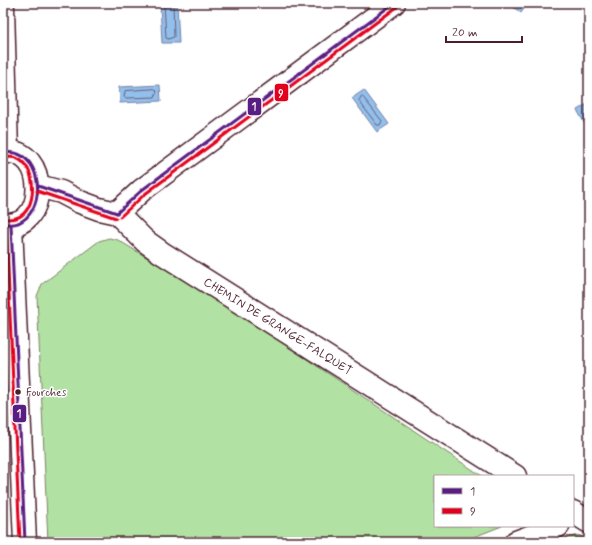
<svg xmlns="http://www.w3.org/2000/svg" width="592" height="545" font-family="Mynerve,sans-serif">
<rect width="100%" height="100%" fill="#fff"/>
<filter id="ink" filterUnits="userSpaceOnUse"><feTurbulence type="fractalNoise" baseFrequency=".025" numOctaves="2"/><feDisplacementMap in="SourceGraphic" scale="8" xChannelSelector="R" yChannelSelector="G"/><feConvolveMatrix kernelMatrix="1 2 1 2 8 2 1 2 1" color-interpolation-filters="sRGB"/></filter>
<g filter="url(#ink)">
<g fill="#b1e2a3" stroke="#7e8067">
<path d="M 109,238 L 118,240 L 227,306 L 482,476 L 435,476 L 435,526 L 502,526 L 461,542 L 48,542 L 37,296 L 42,284 L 99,241 Z"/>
<path d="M 579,535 L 589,542 L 552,542 Z"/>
</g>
<g fill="#92bfec" stroke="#757f9f">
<path d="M 508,3 L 528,3 L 521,13 Z"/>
<path d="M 160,4 L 177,4 L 179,43 L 162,43 Z"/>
<path d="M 160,85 L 161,101 L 120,103 L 119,87 Z"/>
<path d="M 364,90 L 389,124 L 377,132 L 352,98 Z"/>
<path d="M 589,103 L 589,124 L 586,126 L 577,110 Z"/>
</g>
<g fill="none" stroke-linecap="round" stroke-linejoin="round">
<g stroke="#675f78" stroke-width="1">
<path d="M 164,3 L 166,38 L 168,39 L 174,37 L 173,3"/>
<path d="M 155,89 L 157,91 L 155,97 L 126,98 L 124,97 L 125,91 Z"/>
<path d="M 362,96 L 382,121 L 380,125 L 377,125 L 359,101 Z"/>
</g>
<g stroke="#4a1f2b" stroke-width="25">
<g id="minor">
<path d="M 38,186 L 61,192 L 80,202 L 99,209 L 117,213 L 145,241 L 162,253 L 515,476"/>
<path d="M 117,213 L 142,190 L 394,3"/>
<path d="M 573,512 L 589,522"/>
<path d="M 516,542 L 558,526"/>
</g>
</g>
<g stroke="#4a1f2b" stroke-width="25">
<g id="tertiary">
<path d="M 3,8 L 7,152"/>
<path d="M 3,152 C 50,146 48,233 3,224"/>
<path d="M 11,225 L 25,542"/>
</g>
</g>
<use href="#minor" stroke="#fff" stroke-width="22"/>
<use href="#tertiary" stroke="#fff" stroke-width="22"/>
<g stroke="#fff" stroke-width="6">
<g id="bus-1">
<path d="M 3,152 C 8,153 14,152 18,154 C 44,164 44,213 18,223 C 14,225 8,224 3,224"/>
<path d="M 38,186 L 117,213"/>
<path d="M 117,213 L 142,190 L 394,3"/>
<path d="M 11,225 L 25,542"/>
</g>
</g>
<g stroke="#fff" stroke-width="6">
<g id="bus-2">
<path d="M 3,157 C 7,157 12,157 16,158 C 38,166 38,212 16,218 C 12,219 7,219 3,219"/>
<path d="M 37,191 L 116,218"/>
<path d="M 120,217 L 145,194 L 397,7"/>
<path d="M 6,225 L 20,542"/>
</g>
</g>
<use href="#bus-1" stroke="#5a1e82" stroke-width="3"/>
<use href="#bus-2" stroke="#e2001d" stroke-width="3"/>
</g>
</g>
<circle fill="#4a1f2b" stroke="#fff" stroke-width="1.5" cx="18" cy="392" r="3.5"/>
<g text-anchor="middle" stroke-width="3" stroke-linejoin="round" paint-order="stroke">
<g font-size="11" fill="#4a1f2b" stroke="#fff" text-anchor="start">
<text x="26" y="396">Fourches</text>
</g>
<g font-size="12" fill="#4a1f2b" stroke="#fff">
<text transform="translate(278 326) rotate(32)" y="4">CHEMIN DE GRANGE-FALQUET</text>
</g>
</g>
<g stroke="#fff" stroke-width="1.5">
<rect x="274" y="83" width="15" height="19" rx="4" fill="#e2001d"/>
<rect x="247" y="97" width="15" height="19" rx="4" fill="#5a1e82"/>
<rect x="12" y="404" width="15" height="19" rx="4" fill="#5a1e82"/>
</g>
<g font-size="11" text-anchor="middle" font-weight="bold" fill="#fff">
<text x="281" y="97">9</text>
<text x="254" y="110">1</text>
<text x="19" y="417">1</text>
</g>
<rect width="592" height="545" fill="none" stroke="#fff" stroke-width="16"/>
<rect x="8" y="8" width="576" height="529" fill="none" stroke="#4a1f2b" stroke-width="1.5" filter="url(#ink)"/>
<rect x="434" y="475" width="140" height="52" fill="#ffffff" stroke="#b7a5aa"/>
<rect x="442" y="488" width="20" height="6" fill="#5a1e82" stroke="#b7a5aa"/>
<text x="470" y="495" font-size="12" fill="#4a1f2b">1</text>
<rect x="442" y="508" width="20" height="6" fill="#e2001d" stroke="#b7a5aa"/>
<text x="470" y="515" font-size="12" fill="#4a1f2b">9</text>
<path d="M446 36v6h76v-6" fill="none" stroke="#4a1f2b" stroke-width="2"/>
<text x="452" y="36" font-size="12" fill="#4a1f2b" stroke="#ffffff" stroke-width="3" paint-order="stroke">20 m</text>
</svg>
